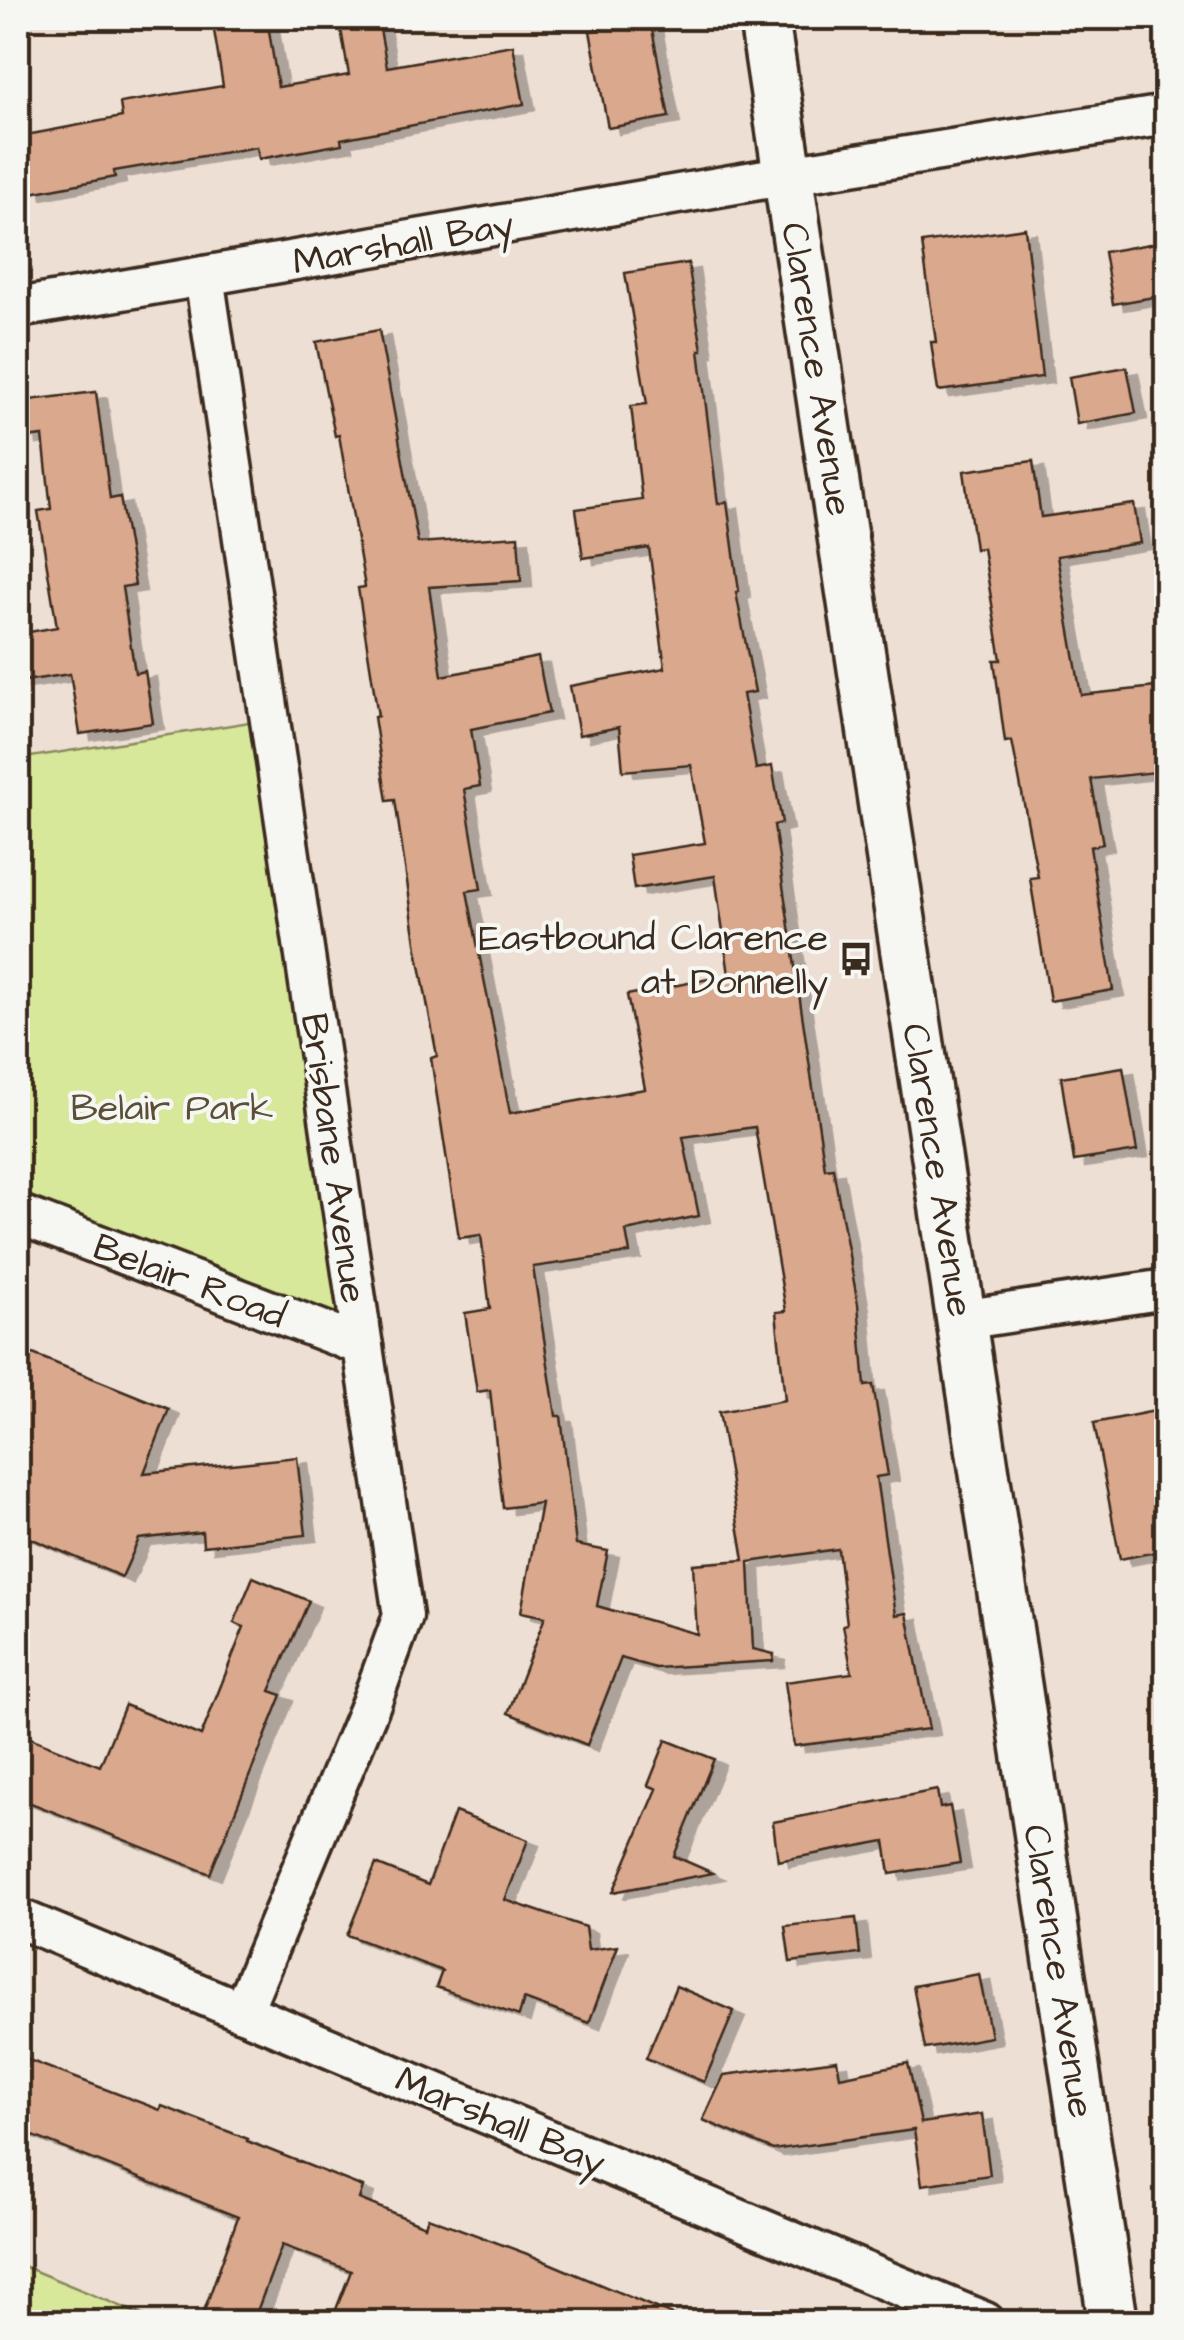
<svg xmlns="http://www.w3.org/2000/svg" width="1184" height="2340" font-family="'Architects Daughter',sans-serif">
<defs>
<filter id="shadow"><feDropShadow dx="11" dy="6" stdDeviation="0" flood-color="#0004"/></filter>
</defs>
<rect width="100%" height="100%" fill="#eedfd4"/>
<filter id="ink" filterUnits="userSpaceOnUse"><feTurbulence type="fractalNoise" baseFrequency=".01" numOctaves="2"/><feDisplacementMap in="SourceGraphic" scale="20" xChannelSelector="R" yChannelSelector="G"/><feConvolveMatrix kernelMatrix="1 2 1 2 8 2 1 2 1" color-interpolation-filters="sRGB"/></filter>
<g filter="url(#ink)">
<g fill="#d7e89b" stroke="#89895c" stroke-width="2.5">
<path d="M 269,719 L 363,1346 L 18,1214 L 18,759 Z"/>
<path d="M 18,2264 L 159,2322 L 18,2322 Z"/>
</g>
<g fill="#daa88d" stroke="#3b2a1e" stroke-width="2.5" fill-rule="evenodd" filter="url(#shadow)">
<path d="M 212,18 L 267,18 L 278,87 L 349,75 L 339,18 L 378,18 L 387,67 L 513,45 L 524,104 L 341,139 L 342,144 L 259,159 L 257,147 L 114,171 L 115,177 L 31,193 L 21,136 L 122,117 L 120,103 L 223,86 Z"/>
<path d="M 650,19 L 669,117 L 608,128 L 590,31 Z"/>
<path d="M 1025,228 L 1042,377 L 938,391 L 931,342 L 936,342 L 922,243 Z"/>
<path d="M 1161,242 L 1166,295 L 1113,304 L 1104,252 Z"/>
<path d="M 688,263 L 702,350 L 699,350 L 718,504 L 727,502 L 739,591 L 736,592 L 755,692 L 743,694 L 756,769 L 772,766 L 782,823 L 774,825 L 825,1169 L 833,1168 L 858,1304 L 865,1386 L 873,1385 L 888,1475 L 876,1477 L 896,1615 L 907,1613 L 929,1729 L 794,1746 L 785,1682 L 852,1673 L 843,1625 L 847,1624 L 838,1549 L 749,1562 L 753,1649 L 774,1654 L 773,1661 L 655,1668 L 621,1658 L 587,1745 L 508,1713 L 545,1617 L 521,1612 L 541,1503 L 503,1508 L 490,1390 L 477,1392 L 465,1313 L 490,1309 L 481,1235 L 459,1238 L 431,1058 L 437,1056 L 417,949 L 395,800 L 387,801 L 374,717 L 378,716 L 358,588 L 365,587 L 339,435 L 335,436 L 316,342 L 379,330 L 418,543 L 518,536 L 521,581 L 429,587 L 442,676 L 538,657 L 549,713 L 471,729 L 480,786 L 464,789 L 481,889 L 467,891 L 510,1113 L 645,1089 L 627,995 L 729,975 L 715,876 L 634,889 L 629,855 L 705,843 L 691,765 L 623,771 L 619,727 L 579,735 L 570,686 L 665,668 L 649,548 L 583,558 L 576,509 L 642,500 L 631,406 L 647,404 L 625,273 ZM 755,1127 L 786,1311 L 776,1312 L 785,1400 L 719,1412 L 744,1560 L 693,1564 L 697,1634 L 597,1606 L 608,1551 L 576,1545 L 561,1416 L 556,1416 L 533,1267 L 630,1253 L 626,1231 L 699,1216 L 683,1137 Z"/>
<path d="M 1127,367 L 1136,413 L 1077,424 L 1069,377 Z"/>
<path d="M 96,392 L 110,499 L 120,497 L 135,585 L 122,587 L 135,673 L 145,671 L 153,723 L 80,734 L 70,674 L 18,682 L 18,634 L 57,627 L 38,511 L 51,509 L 43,436 L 26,438 L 21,401 Z"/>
<path d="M 1033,461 L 1041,517 L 1134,504 L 1140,543 L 1057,556 L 1081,695 L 1166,686 L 1166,771 L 1091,779 L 1103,844 L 1090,847 L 1113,990 L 1050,1001 L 1030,878 L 1038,877 L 1012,741 L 1005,742 L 994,660 L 1001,660 L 983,548 L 975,549 L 964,471 Z"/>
<path d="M 1123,1067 L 1137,1151 L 1074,1161 L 1061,1077 Z"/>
<path d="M 18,1348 L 169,1409 L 144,1473 L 297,1457 L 306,1535 L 203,1546 L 202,1532 L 139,1539 L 122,1577 L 18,1533 Z"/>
<path d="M 1160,1410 L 1166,1447 L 1166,1550 L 1120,1559 L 1094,1423 Z"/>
<path d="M 253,1577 L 309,1601 L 270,1691 L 282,1695 L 210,1874 L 18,1798 L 18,1733 L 100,1766 L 125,1705 L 201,1736 L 244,1627 L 234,1623 Z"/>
<path d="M 666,1740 L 714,1759 L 674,1856 L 713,1873 L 613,1892 L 657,1789 L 648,1785 Z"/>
<path d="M 937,1790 L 940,1808 L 950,1806 L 960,1863 L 890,1874 L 885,1841 L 778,1861 L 773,1822 Z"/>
<path d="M 455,1812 L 528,1840 L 505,1900 L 585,1927 L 588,1950 L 618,1946 L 589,2023 L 524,1999 L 519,2016 L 436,1987 L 442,1971 L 347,1935 L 376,1864 L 428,1885 Z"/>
<path d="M 856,1918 L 860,1954 L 790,1962 L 785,1926 Z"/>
<path d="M 979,1974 L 991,2037 L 925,2049 L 913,1986 Z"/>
<path d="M 676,1986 L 734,2011 L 704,2082 L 646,2058 Z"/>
<path d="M 18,2056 L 160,2110 L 162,2106 L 248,2139 L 247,2141 L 363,2187 L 359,2199 L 425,2226 L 428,2217 L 530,2255 L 689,2322 L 362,2322 L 335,2312 L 351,2271 L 282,2245 L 253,2322 L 200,2322 L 238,2217 L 18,2130 Z"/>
<path d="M 837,2060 L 840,2077 L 908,2063 L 921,2123 L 982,2114 L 990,2175 L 922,2185 L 914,2130 L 773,2150 L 703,2120 L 724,2075 Z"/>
</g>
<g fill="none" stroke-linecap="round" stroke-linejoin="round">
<g stroke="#3b2a1e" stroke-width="45">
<g id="minor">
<path d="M 204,276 L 403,1616 L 371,1703 L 242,2012"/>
<path d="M 18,308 L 788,175 L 1166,115"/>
<path d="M 18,1214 L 363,1346"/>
<path d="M 961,1320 L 1166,1289"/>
<path d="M 18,1918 L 985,2322"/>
</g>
</g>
<g stroke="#3b2a1e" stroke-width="55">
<path id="tertiary" d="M 764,18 L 1113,2322"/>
</g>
<use href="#minor" stroke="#f6f6f2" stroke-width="38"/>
<use href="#tertiary" stroke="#f6f6f2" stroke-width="48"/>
</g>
</g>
<defs>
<g id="bus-bare" transform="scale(2.7)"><path d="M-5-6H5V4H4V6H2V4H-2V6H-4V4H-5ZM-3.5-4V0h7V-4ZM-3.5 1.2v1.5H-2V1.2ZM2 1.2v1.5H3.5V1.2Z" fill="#3b2a1e" stroke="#f6f6f2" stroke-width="2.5" paint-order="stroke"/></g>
</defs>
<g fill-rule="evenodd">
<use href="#bus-bare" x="856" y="959"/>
</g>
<g text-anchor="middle" stroke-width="8" stroke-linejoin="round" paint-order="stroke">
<g font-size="38" fill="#3b2a1e" stroke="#f6f6f2">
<text transform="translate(403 242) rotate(-10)" y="13">Marshall Bay</text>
<text transform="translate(818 369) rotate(81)" y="13">Clarence Avenue</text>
<text transform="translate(335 1158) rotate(82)" y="13">Brisbane Avenue</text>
<text transform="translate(939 1170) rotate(81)" y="13">Clarence Avenue</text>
<text transform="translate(190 1280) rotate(21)" y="13">Belair Road</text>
<text transform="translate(1060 1971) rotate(81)" y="13">Clarence Avenue</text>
<text transform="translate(501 2120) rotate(23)" y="13">Marshall Bay</text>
</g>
<g font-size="38" fill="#3b2a1e" stroke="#f6f6f2" text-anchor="end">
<text x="828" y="950">Eastbound Clarence<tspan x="828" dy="44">at Donnelly</tspan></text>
</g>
<g font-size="38" fill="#5a5037" stroke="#f6f6f2">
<text x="172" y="1120">Belair Park</text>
</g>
</g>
<rect width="1184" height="2340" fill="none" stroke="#f6f6f2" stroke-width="60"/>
<rect x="30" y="30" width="1124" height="2280" fill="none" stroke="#3b2a1e" stroke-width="4" filter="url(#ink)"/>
</svg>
